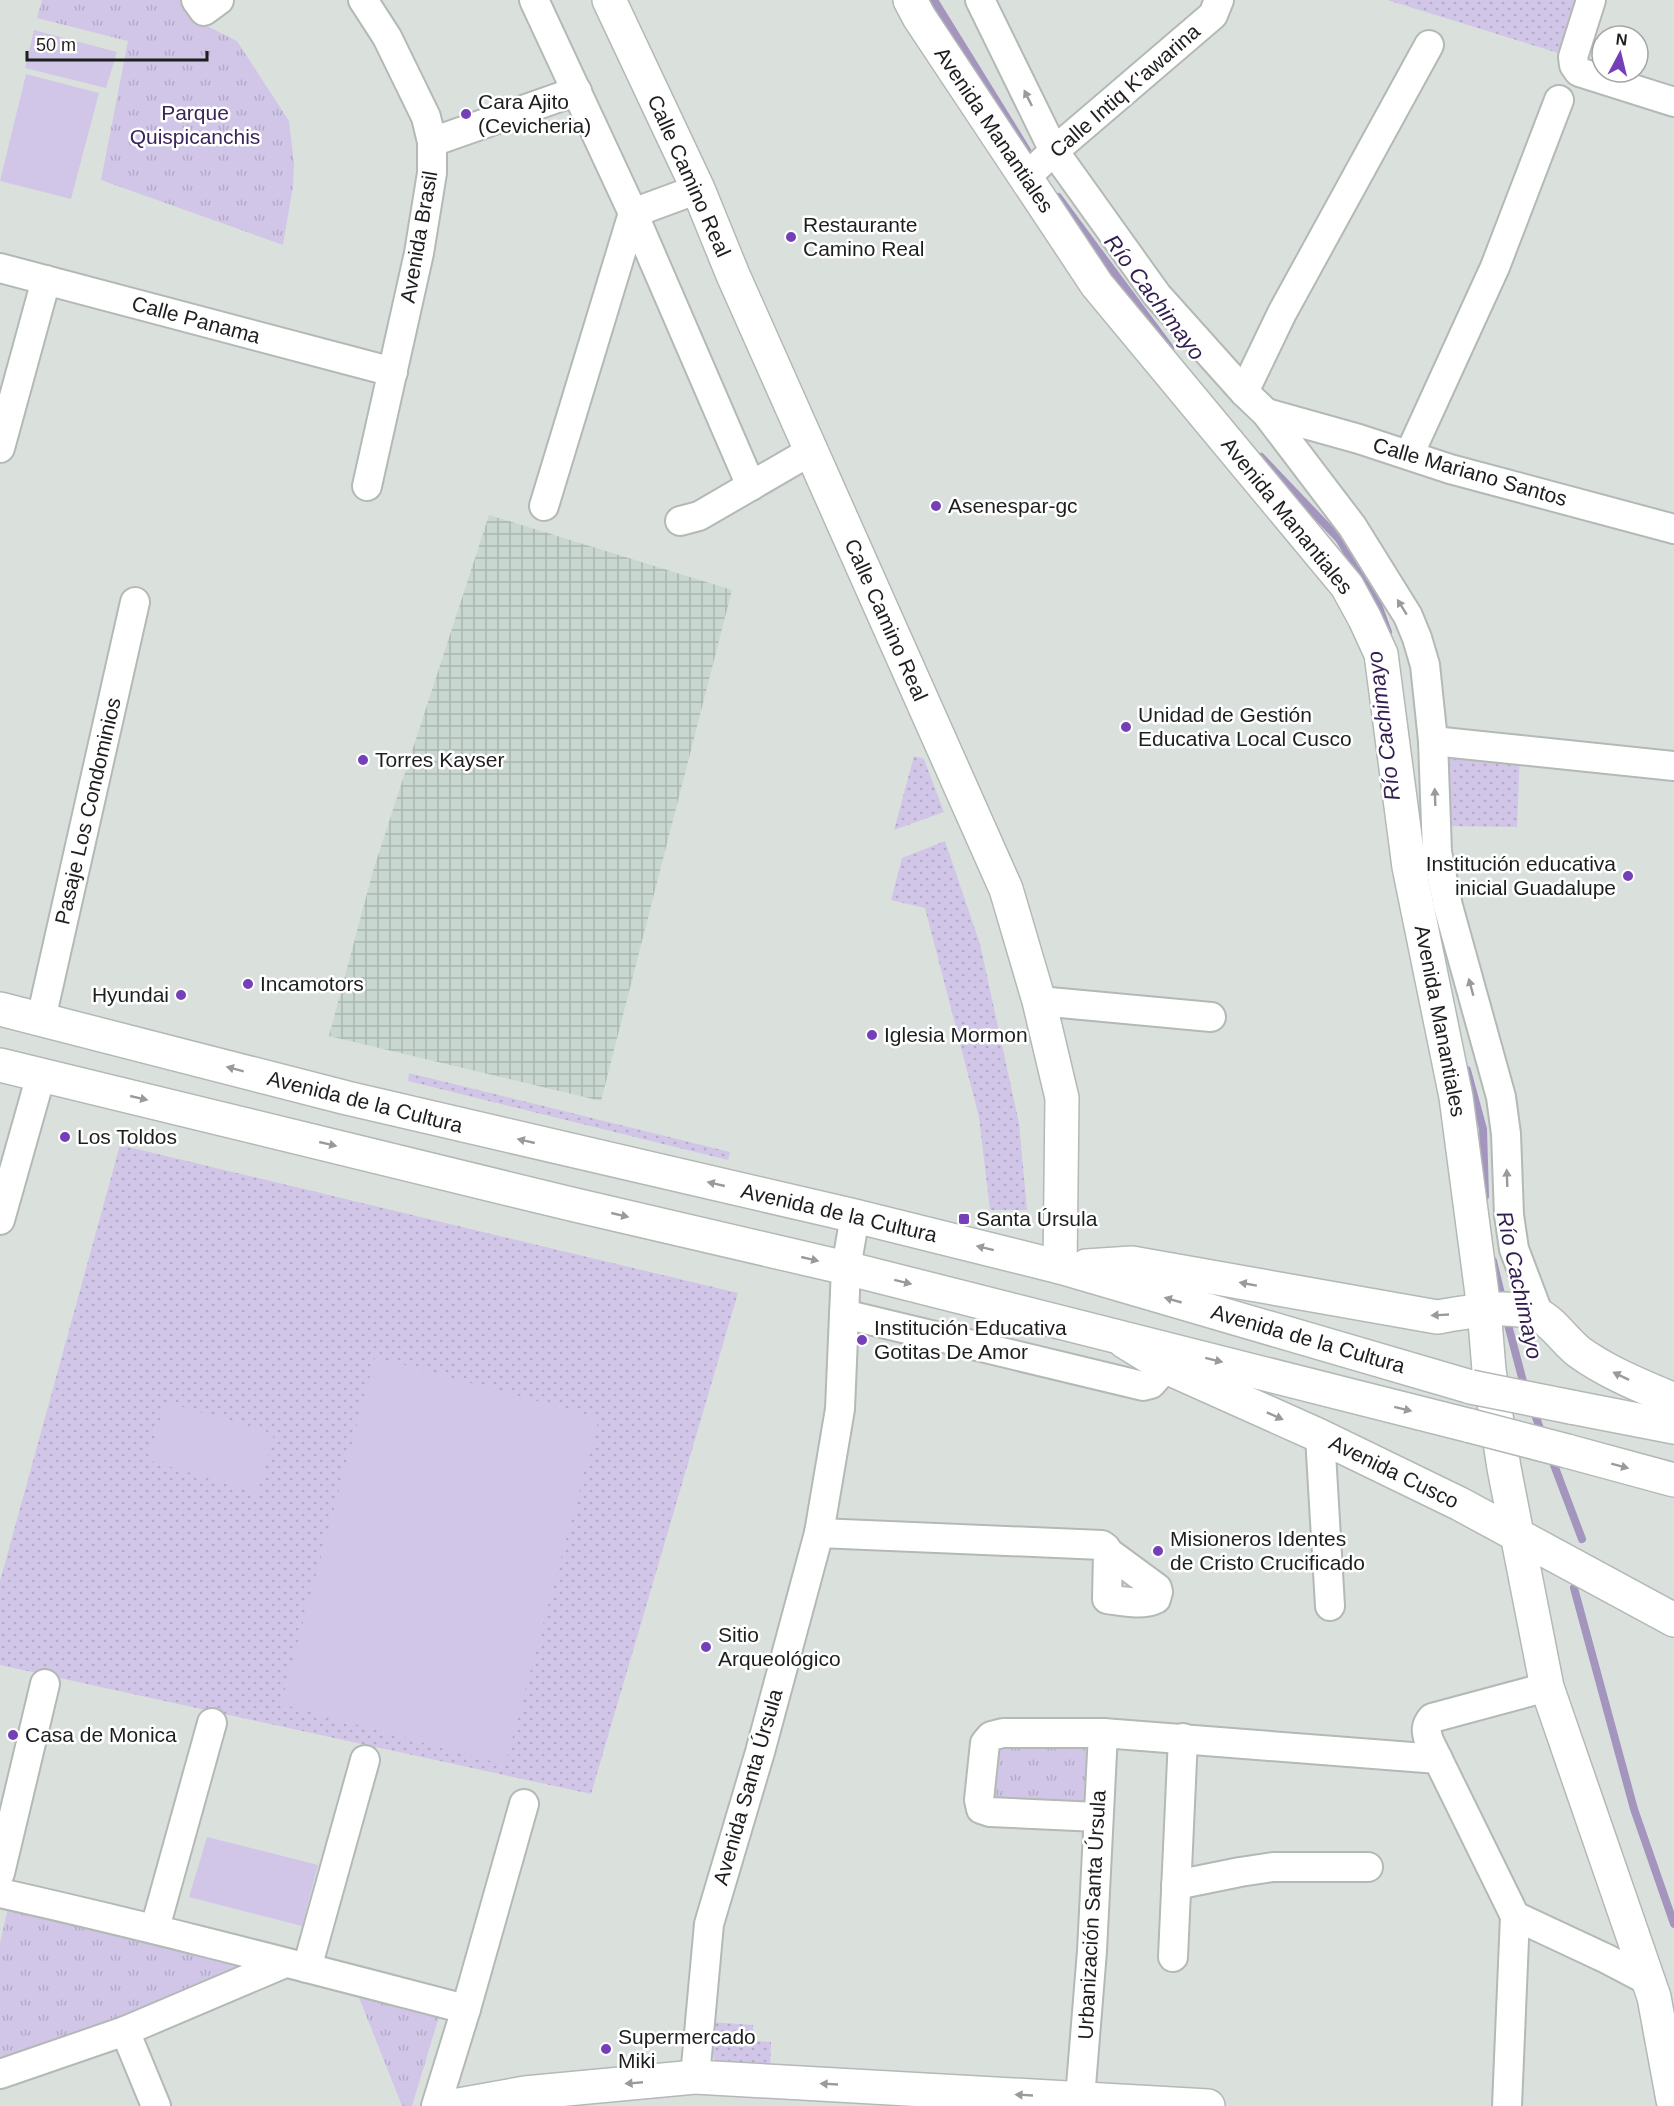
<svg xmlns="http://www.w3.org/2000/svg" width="1674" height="2106" font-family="Helvetica,sans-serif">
<defs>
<pattern id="industrial-grid" width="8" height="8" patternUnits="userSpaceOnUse" patternTransform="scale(1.5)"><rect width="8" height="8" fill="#c8d7cf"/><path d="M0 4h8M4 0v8" fill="none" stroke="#abb8b1"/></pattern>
<pattern id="grass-dots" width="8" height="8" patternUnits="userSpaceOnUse" patternTransform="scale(1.5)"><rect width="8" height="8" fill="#d1c6e7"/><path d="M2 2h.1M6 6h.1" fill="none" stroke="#b3aac6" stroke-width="1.8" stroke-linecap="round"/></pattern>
<pattern id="park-tufts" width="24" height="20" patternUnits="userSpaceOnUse" patternTransform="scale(1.5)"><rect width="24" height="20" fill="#d1c6e7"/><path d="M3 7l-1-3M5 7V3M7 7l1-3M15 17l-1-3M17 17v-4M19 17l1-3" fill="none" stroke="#b3aac6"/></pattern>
</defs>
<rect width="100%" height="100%" fill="#dae1dd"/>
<path fill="url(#industrial-grid)" d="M 489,515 L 732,590 L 601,1101 L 329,1036 L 373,871 Z"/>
<g fill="url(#grass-dots)">
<path d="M 1387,0 L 1585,0 L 1568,56 Z"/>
<path d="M 1437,744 L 1520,754 L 1517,827 L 1436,826 Z"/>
<path d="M 914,756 L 924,759 L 944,812 L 894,830 Z"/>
<path d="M 945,841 L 980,944 L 1019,1123 L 1027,1210 L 990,1210 L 979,1117 L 925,908 L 891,900 L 902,858 Z"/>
<path d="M 409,1073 L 730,1152 L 728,1160 L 408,1081 Z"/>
<path d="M 120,1145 L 738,1293 L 591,1794 L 0,1665 L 0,1581 Z"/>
<path d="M 712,2022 L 753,2025 L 753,2041 L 771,2042 L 770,2072 L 718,2065 L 710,2051 Z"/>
</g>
<g fill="url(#park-tufts)">
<path d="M 42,0 L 187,0 L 207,26 L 237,41 L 289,121 L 294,164 L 293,186 L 283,245 L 101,180 L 128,41 L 37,18 Z"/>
<path d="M 998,1742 L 1089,1744 L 1086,1806 L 995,1801 Z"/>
<path d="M 9,1903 L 262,1964 L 0,2066 L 0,1943 Z"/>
<path d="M 354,1985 L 441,2010 L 412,2106 L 402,2106 Z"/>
</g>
<g fill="#d1c6e7">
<path d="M 34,30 L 117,52 L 106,88 L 25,68 Z"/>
<path d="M 26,74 L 99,93 L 71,199 L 0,181 Z"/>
<path d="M 375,1357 L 599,1418 L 505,1765 L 281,1704 Z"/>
<path d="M 166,1402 L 274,1434 L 257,1493 L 148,1460 Z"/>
<path d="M 207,1837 L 318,1865 L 302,1926 L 189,1897 Z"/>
</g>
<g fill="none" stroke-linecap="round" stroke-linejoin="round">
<g stroke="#a395be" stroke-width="8">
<path d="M 934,0 L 1028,152"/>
<path d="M 1058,197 L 1170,348"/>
<path d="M 1261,457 L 1339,539 L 1376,599 L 1388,632"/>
<path d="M 1467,1070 L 1483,1129 L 1485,1196"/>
<path d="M 1493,1261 L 1503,1302"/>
<path d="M 1506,1317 L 1525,1389"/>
<path d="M 1533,1409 L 1542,1434"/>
<path d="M 1551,1457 L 1582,1539"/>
<path d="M 1574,1588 L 1634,1809 L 1674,1924"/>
</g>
<g stroke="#b3b9b5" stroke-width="32">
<g id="street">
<path d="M 196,0 L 204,11 L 219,0"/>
<path d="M 363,0 L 387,37 L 426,117 L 432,142 L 432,173 L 419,253 L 367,486"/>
<path d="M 534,0 L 633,213 L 751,486"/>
<path d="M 980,0 L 1054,151 L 1157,295 L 1244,392 L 1266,413 L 1352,526 L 1408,616 L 1417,638 L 1425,665 L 1433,741 L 1437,852 L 1448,906 L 1501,1097 L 1506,1134 L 1509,1215 L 1514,1249 L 1539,1315"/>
<path d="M 1591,0 L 1573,57 L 1574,65 L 1579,72 L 1674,102"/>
<path d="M 432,142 L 577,91"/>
<path d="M 1025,178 L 1054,151 L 1213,15 L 1219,0"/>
<path d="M 0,268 L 393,372"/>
<path d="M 1244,392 L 1282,313 L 1429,45"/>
<path d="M 1266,413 L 1359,439 L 1450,469 L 1674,529"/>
<path d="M 0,448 L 46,280"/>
<path d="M 1409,455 L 1495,267 L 1559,100"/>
<path d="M 544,506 L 633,213 L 698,189"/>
<path d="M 680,521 L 699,516 L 811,451"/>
<path d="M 1433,741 L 1674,766"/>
<path d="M 1039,1001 L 1211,1017"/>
<path d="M 41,1019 L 135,602"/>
<path d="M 0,1220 L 41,1075"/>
<path d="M 844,1314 L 1143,1386 L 1151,1384 L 1166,1367"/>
<path d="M 1320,1436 L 1330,1606"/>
<path d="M 819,1533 L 1102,1545 L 1106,1548 L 1108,1552 L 1107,1599 C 1122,1601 1142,1606 1156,1599 L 1158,1592 L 1157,1588 L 1108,1552"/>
<path d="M 1547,1687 L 1432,1718 C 1425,1726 1426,1731 1429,1741 L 1515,1916 L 1607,1959 L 1647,1980"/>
<path d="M 1098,1817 L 990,1812 L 981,1809 L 979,1800 L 985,1743 L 991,1736 L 1003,1733 L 1103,1733 L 1438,1759"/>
<path d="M 0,1873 L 45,1684"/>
<path d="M 1176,1885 L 1240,1872 L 1273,1867 L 1368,1867"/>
<path d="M 0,1893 C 156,1928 311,1969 466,2009"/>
<path d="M 155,1928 L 212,1723"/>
<path d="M 1173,1957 L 1183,1738"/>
<path d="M 307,1968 L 365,1760"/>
<path d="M 125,2031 L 156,2106"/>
<path d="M 0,2074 L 125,2031 L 285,1963"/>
<path d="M 695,2077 L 709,1924 L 760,1752 L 819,1533 L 840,1409 L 846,1268 L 855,1216"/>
<path d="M 1080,2098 L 1092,1951 L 1103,1733"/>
<path d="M 436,2106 L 466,2009 L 524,1804"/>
<path d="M 1507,2106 L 1515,1916"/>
</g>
</g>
<g stroke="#b3b9b5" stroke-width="36">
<g id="secondary">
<path d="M 609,0 L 698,189 L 733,275 L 1006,889 L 1039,1001 L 1062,1098 L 1060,1267"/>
<path d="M 1125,1342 L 1166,1367 L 1320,1436 L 1460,1504 L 1674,1620"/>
<path d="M 453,2106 L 525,2093 L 695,2077 L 1208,2106"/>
</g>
</g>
<g stroke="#b3b9b5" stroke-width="36">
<path id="primary" d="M 910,0 L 919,17 L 1097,285 L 1347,586 L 1365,619 L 1381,654 L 1409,867 L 1456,1097 L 1484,1309 L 1489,1370 L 1504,1468 L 1547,1687 L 1654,1997 L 1673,2100"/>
</g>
<g stroke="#b3b9b5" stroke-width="36">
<g id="highway">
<path d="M 0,1009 L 347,1098 L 855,1216 L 1060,1267 L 1471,1387"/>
<path d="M 0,1065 L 571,1204 L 846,1268 L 1471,1426"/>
<path d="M 1086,1266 L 1132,1263 L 1437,1317 C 1466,1312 1510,1303 1538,1315 C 1552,1321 1566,1342 1579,1352 C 1608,1373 1642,1386 1674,1400"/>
<path d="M 1571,1407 L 1674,1427"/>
<path d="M 1567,1451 L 1674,1480"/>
</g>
</g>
<use href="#street" stroke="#fff" stroke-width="28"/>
<use href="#secondary" stroke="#fff" stroke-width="33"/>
<use href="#primary" stroke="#fff" stroke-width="33"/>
<use href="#highway" stroke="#fff" stroke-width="33"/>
<g stroke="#b3b9b5" stroke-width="36" stroke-linecap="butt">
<g id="highway-bridge">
<path d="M 1471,1387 L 1571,1407"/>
<path d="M 1471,1426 L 1567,1451"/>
</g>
</g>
<use href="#highway-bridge" stroke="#fff" stroke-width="33"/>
</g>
<defs><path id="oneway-solid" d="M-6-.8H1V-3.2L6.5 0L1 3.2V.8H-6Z" transform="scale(1.5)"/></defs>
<g fill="#999a99">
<use href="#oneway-solid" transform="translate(1028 98) rotate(-116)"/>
<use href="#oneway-solid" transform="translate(1402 607) rotate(-122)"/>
<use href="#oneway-solid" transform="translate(1435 797) rotate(-92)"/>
<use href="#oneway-solid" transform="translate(1471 987) rotate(-105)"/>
<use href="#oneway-solid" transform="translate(235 1069) rotate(-165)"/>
<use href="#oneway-solid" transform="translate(139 1098) rotate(13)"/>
<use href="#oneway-solid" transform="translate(526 1141) rotate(-167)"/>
<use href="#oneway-solid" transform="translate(328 1144) rotate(13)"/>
<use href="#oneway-solid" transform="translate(1507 1178) rotate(-92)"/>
<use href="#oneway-solid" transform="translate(716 1184) rotate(-167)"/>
<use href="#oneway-solid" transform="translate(620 1215) rotate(13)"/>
<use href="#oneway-solid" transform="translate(985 1248) rotate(-166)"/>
<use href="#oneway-solid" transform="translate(810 1259) rotate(13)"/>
<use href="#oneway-solid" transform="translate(903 1282) rotate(14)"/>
<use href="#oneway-solid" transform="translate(1248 1284) rotate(-170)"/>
<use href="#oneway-solid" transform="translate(1173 1300) rotate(-164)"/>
<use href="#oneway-solid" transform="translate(1440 1315) rotate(177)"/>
<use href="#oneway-solid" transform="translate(1214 1360) rotate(14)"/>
<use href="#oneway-solid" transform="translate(1621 1376) rotate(-154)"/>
<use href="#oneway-solid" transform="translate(1403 1409) rotate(14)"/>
<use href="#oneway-solid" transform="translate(1275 1416) rotate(24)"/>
<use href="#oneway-solid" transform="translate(1620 1466) rotate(15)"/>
<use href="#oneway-solid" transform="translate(634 2083) rotate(175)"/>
<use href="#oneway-solid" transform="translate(829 2084) rotate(-177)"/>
<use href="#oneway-solid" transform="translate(1024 2095) rotate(-177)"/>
</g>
<g fill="#7540b7" stroke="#fff" stroke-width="2">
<circle cx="466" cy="114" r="6"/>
<circle cx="791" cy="237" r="6"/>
<circle cx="936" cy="506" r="6"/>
<circle cx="1126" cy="727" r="6"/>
<circle cx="363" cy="760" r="6"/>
<circle cx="1628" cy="876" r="6"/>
<circle cx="248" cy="984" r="6"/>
<circle cx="181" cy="995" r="6"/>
<circle cx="872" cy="1035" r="6"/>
<circle cx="65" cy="1137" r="6"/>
<rect x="958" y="1213" width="12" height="12" rx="3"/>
<circle cx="862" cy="1340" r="6"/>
<circle cx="1158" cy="1551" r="6"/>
<circle cx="706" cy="1647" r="6"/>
<circle cx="13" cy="1735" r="6"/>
<circle cx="606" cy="2049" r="6"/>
</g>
<g text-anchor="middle" stroke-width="5" stroke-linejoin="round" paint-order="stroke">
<g font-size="21" fill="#1c1f1d" stroke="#fff">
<text transform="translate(1125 91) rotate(-41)" y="7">Calle Intiq K'awarina</text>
<text transform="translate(994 130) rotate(56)" y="7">Avenida Manantiales</text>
<text transform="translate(689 176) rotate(66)" y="7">Calle Camino Real</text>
<text transform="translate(419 237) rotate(-80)" y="7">Avenida Brasil</text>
<text transform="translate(196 320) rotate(15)" y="7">Calle Panama</text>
<text transform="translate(1470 472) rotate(16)" y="7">Calle Mariano Santos</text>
<text transform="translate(1287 516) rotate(51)" y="7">Avenida Manantiales</text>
<text transform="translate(886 620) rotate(66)" y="7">Calle Camino Real</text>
<text transform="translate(88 811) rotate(-77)" y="7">Pasaje Los Condominios</text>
<text transform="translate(1440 1021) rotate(79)" y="7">Avenida Manantiales</text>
<text transform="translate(365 1102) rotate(14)" y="7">Avenida de la Cultura</text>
<text transform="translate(839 1213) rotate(13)" y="7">Avenida de la Cultura</text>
<text transform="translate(1308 1339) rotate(16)" y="7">Avenida de la Cultura</text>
<text transform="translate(1394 1472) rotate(26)" y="7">Avenida Cusco</text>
<text transform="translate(748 1787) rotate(-74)" y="7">Avenida Santa Úrsula</text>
<text transform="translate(1092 1915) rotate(-87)" y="7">Urbanización Santa Úrsula</text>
</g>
<g font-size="21" fill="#1c1f1d" stroke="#fff" text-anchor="start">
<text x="478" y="109">Cara Ajito<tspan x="478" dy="24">(Cevicheria)</tspan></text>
<text x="803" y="232">Restaurante<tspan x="803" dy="24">Camino Real</tspan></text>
<text x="948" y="513">Asenespar-gc</text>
<text x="1138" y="722">Unidad de Gestión<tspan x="1138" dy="24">Educativa Local Cusco</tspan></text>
<text x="375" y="767">Torres Kayser</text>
<text x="1616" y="871" text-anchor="end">Institución educativa<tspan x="1616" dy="24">inicial Guadalupe</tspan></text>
<text x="260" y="991">Incamotors</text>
<text x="169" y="1002" text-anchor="end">Hyundai</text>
<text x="884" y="1042">Iglesia Mormon</text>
<text x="77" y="1144">Los Toldos</text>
<text x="976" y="1226">Santa Úrsula</text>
<text x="874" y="1335">Institución Educativa<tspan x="874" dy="24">Gotitas De Amor</tspan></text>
<text x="1170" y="1546">Misioneros Identes<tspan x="1170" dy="24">de Cristo Crucificado</tspan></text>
<text x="718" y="1642">Sitio<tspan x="718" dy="24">Arqueológico</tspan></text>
<text x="25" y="1742">Casa de Monica</text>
<text x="618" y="2044">Supermercado<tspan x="618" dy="24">Miki</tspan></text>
</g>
<g font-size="21" fill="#3a2459" stroke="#fff">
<text x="195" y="120">Parque<tspan x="195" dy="24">Quispicanchis</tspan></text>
</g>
<g font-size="22" font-style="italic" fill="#321c50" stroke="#fff">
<text transform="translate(1155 297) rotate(53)" y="8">Río Cachimayo</text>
<text transform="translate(1383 726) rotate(-97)" y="8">Río Cachimayo</text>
<text transform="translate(1520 1285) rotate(78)" y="8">Río Cachimayo</text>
</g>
</g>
<g transform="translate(1620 54) rotate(7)"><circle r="28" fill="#ffffff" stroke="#a4a5a5" stroke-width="1.5"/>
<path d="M0-4.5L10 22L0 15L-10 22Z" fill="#7540b7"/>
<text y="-9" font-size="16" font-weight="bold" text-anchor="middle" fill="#1c1f1d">N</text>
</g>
<path d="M27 51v9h180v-9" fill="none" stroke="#1c1f1d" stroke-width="3"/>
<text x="36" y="51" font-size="18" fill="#1c1f1d" stroke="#ffffff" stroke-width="4.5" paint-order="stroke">50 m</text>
</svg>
